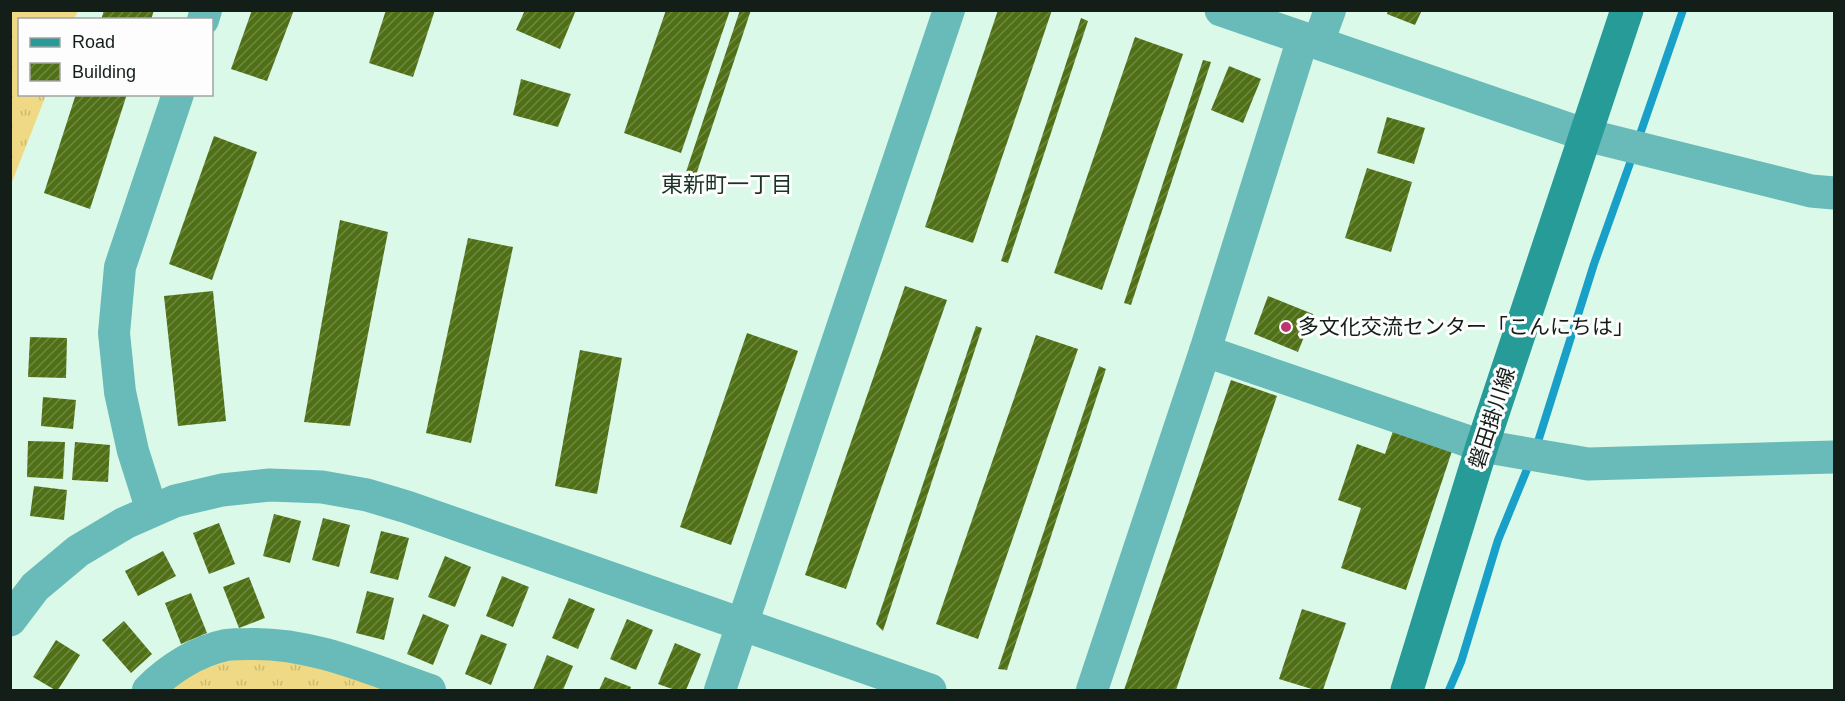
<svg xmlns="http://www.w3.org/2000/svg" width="1845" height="701" font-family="Arial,'Noto Sans JP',sans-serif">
<defs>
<pattern id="grass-tufts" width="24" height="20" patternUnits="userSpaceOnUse" patternTransform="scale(1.5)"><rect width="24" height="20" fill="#efd984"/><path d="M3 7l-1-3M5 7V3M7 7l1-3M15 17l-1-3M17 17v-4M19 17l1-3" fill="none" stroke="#ccba71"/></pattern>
<pattern id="building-hatch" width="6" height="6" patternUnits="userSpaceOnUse" patternTransform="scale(1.5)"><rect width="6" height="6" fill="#507015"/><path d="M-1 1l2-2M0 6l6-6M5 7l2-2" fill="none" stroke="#6f8746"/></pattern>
</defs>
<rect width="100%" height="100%" fill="#dbf9e8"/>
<g fill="url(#grass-tufts)">
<path d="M 11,10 L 78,11 L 74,19 L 20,20 L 20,94 L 46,95 L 12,182 L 10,182 Z"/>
<path d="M 266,644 L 389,690 L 148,690 Z"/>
</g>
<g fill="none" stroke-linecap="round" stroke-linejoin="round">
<g stroke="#19a0c9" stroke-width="8">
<path d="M 1638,140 L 1683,10"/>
<path d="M 1536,448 L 1594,264 L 1634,152"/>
<path d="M 1449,690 L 1461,662 L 1498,540 L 1530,462"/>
</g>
</g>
<g fill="url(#building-hatch)">
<path d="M 104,10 L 154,10 L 151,20 L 101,20 Z"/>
<path d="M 252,10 L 294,10 L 267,81 L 231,69 Z"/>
<path d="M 386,10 L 435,10 L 413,77 L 369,63 Z"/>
<path d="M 525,10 L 576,10 L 560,49 L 516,30 Z"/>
<path d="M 666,10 L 730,10 L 681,153 L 624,133 Z"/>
<path d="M 740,10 L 751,10 L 692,187 L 682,184 Z"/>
<path d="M 998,10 L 1052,10 L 973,243 L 925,227 Z"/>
<path d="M 1388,10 L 1422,10 L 1415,25 L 1387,14 Z"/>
<path d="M 1081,18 L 1088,21 L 1008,263 L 1001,261 Z"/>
<path d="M 1135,37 L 1183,54 L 1102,290 L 1054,273 Z"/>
<path d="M 1203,60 L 1211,62 L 1131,305 L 1124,303 Z"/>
<path d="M 1229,66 L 1261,79 L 1243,123 L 1211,110 Z"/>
<path d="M 521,79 L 571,94 L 558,127 L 513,115 Z"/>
<path d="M 76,94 L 127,94 L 90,209 L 44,193 Z"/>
<path d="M 1387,117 L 1425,128 L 1414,164 L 1377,153 Z"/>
<path d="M 214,136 L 257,152 L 212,280 L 169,264 Z"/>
<path d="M 1367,168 L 1412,182 L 1391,252 L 1345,238 Z"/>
<path d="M 340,220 L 388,232 L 350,426 L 304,422 Z"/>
<path d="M 468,238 L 513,247 L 471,443 L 426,433 Z"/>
<path d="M 905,286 L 947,300 L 846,589 L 805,575 Z"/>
<path d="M 213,291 L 226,421 L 178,426 L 164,296 Z"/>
<path d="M 1268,296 L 1313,314 L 1298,352 L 1254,334 Z"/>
<path d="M 976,326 L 982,328 L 883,631 L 876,624 Z"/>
<path d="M 747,333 L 798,351 L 731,545 L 680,527 Z"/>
<path d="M 1036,335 L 1078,349 L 978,639 L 936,624 Z"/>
<path d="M 30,337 L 67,338 L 66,378 L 28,377 Z"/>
<path d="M 580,350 L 622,358 L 597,494 L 555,486 Z"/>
<path d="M 1099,366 L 1106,369 L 1007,670 L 998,669 Z"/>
<path d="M 1231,380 L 1277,396 L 1176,690 L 1124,690 Z"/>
<path d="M 43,397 L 76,400 L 73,429 L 41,426 Z"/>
<path d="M 1393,431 L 1452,451 L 1406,590 L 1341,568 L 1361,508 L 1338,500 L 1357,444 L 1385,454 Z"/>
<path d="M 28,441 L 65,442 L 63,479 L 27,477 Z"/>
<path d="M 75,442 L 110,445 L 108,482 L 72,480 Z"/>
<path d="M 34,486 L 67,490 L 64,520 L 30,516 Z"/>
<path d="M 274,514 L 301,521 L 290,563 L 263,556 Z"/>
<path d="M 323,518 L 350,525 L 339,567 L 312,560 Z"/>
<path d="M 219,523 L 235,564 L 209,574 L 193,533 Z"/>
<path d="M 381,531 L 409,538 L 398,580 L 370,573 Z"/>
<path d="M 163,551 L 176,576 L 138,596 L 125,571 Z"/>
<path d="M 445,556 L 471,567 L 455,607 L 428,597 Z"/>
<path d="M 502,576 L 529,587 L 513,627 L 486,616 Z"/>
<path d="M 249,577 L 265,618 L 239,628 L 223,587 Z"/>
<path d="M 367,591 L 394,598 L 384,640 L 356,633 Z"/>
<path d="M 191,593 L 207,633 L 181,644 L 165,603 Z"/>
<path d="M 569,598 L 595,609 L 578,649 L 552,638 Z"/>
<path d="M 1302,609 L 1346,623 L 1323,690 L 1315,690 L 1279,679 Z"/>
<path d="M 423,614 L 449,625 L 433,665 L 407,654 Z"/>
<path d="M 627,619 L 653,630 L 636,670 L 610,659 Z"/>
<path d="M 124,621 L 152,654 L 131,673 L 102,640 Z"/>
<path d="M 481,634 L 507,644 L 491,685 L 465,674 Z"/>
<path d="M 56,640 L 80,655 L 58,690 L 55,690 L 33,677 Z"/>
<path d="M 675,643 L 701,654 L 686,690 L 675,690 L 658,684 Z"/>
<path d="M 547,655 L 573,666 L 563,690 L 533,690 Z"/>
<path d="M 605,677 L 631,687 L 630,690 L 599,690 Z"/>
</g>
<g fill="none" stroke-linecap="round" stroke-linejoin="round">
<g stroke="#68bbb8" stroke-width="32">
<path d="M 203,20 L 206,10"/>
<path d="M 1318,43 L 1330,10"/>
<path d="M 1205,351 L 1482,446"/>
<path d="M 152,511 L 133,451 L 120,392 L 114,333 L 120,267 L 178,94"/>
<path d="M 148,690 C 169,669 197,651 226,645 C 233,644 242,644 249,644 C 312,642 372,670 430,690"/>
<path d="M 720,690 L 949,10"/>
<path d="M 1092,690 L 1205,351 L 1303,38"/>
</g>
<g stroke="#68bbb8" stroke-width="33">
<path d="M 1221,10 L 1586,135 L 1811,191 L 1834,193"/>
<path d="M 1482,446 L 1588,464 L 1834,457"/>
<path d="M 10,620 L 35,587 L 78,551 L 125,523 L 175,501 L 222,490 L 270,485 L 322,487 L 367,495 L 407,507 L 930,690"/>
</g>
<path stroke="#279b98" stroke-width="33" d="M 1407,690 L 1482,446 L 1627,10"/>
</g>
<circle fill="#bd3472" stroke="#fdfdfd" stroke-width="2" cx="1286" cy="327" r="6"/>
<g text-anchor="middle" stroke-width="6" stroke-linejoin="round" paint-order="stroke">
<g font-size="21" fill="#141e19" stroke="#fdfdfd" text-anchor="start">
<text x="1298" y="334">多文化交流センター「こんにちは」</text>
</g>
<g font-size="21" fill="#141e19" stroke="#fdfdfd">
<text transform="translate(1492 418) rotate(-72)" y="7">磐田掛川線</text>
</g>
<g font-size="22" fill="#1b3327" stroke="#fdfdfd">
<text x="727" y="192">東新町一丁目</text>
</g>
</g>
<rect width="1845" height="701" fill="none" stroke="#141e19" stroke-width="24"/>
<rect x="18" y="18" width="195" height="78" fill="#fdfdfd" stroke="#a0a4a2" stroke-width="1.5"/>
<rect x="30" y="38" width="30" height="9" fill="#279b98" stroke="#a0a4a2" stroke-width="1.5"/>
<text x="72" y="48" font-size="18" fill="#141e19">Road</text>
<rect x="30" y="63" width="30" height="18" fill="url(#building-hatch)" stroke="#a0a4a2" stroke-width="1.5"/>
<text x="72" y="78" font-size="18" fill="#141e19">Building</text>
</svg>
